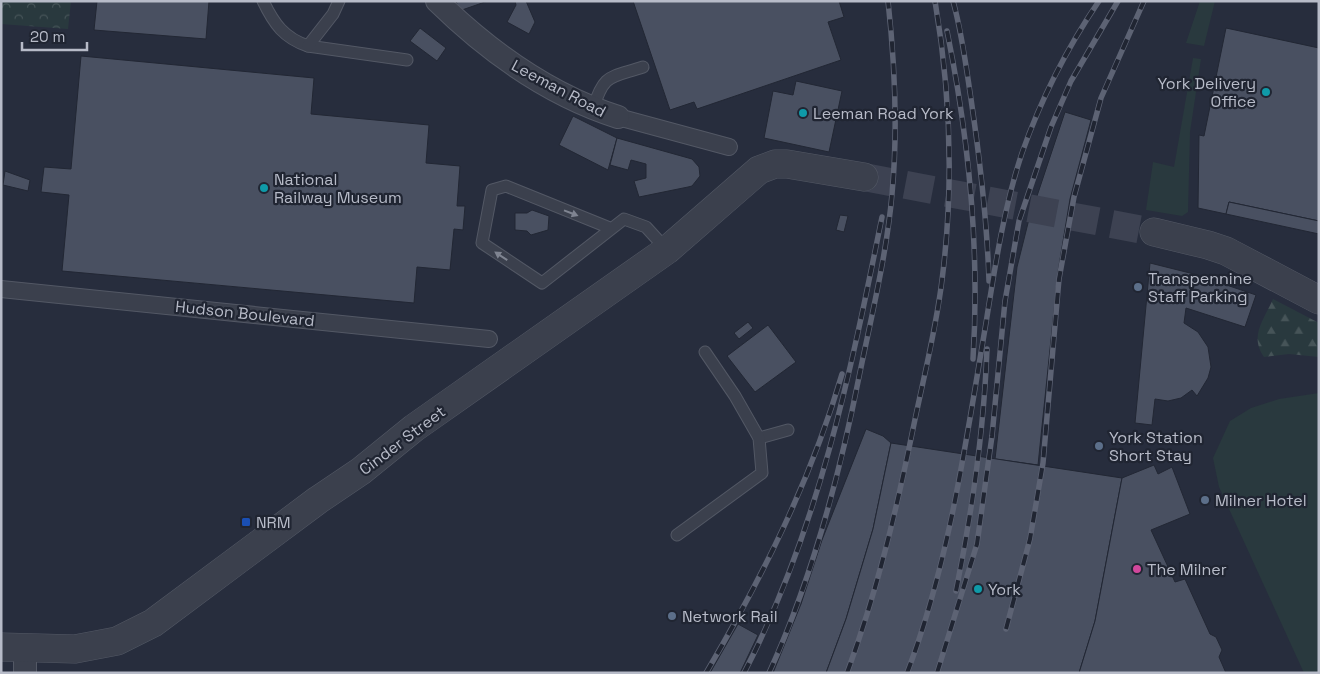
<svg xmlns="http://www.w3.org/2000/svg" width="1320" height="674" font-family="'Space Grotesk',sans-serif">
<defs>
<pattern id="forest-firs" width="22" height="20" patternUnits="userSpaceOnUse" patternTransform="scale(1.25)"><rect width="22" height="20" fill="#29393e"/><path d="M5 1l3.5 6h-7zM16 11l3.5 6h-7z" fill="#465458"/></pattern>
<pattern id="park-crowns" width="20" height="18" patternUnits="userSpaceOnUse" patternTransform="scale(1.25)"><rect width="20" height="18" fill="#29393e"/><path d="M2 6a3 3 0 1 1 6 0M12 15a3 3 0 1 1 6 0" fill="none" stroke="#465458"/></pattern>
</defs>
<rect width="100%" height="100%" fill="#272d3d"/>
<g fill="#29393e">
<path d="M 1200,1 L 1215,1 L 1204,46 L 1186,43 Z"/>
<path d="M 1193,58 L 1201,59 L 1190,132 L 1188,212 L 1182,216 L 1146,210 L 1153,162 L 1174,167 Z"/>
<path d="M 1319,393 L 1319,673 L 1304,673 L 1219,487 L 1213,458 L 1230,421 L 1251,408 L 1279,399 Z"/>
</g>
<path fill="url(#forest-firs)" d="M 1273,299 L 1319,323 L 1319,357 L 1289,354 L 1264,357 C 1249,336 1264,320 1273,299 Z"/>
<path fill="url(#park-crowns)" d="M 1,1 L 71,1 L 68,29 L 1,24 Z"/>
<g fill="#495061" stroke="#222734">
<path d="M 97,1 L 209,1 L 206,39 L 94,30 Z"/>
<path d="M 456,1 L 488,1 L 459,11 Z"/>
<path d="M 515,1 L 526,1 L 535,22 L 529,34 L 507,22 L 516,5 Z"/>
<path d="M 633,1 L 839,1 L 844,17 L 828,22 L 841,60 L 697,109 L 694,102 L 670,110 Z"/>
<path d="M 420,28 L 446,48 L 437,61 L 410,41 Z"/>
<path d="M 1226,28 L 1319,48 L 1319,221 L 1229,202 L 1226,214 L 1198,208 L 1199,135 L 1204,136 Z"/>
<path d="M 81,56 L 314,78 L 311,114 L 429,125 L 426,163 L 460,166 L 457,206 L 465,206 L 463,230 L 454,229 L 450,270 L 417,267 L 414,303 L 62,271 L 69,195 L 41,192 L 44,167 L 71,169 Z"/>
<path d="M 796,81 L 842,91 L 829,152 L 764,138 L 773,91 L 793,95 Z"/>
<path d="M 1065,112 L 1091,120 L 1070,199 L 1058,272 L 1038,465 L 995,459 L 1017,267 L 1028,223 Z"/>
<path d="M 573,116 L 617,138 L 608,170 L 559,145 Z"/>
<path d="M 617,138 L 692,159 L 699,167 L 700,176 L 692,186 L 688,187 L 639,197 L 634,181 L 646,178 L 646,164 L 631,160 L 628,170 L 610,165 Z"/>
<path d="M 5,171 L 30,180 L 28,191 L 3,185 Z"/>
<path d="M 1229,202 L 1319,221 L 1319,234 L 1226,214 Z"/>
<path d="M 532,210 L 549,216 L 548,230 L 531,235 L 527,231 L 515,230 L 515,213 L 527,213 Z"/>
<path d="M 840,215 L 848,216 L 844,232 L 836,230 Z"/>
<path d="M 1150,263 L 1194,274 L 1256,295 L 1245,327 L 1186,308 L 1184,323 L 1198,332 L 1208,347 L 1211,367 L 1208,378 L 1197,396 L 1192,390 L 1181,398 L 1168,401 L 1155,399 L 1152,425 L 1135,423 Z"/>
<path d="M 748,322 L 753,328 L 739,339 L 734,333 Z"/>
<path d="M 768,325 L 796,362 L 755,392 L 727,356 Z"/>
<path d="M 866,429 L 883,436 L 891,443 L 873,529 L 846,619 L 826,673 L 773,673 L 801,604 L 822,540 Z"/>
<path d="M 891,443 L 1122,478 L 1095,621 L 1079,673 L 826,673 L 846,619 L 873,529 Z"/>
<path d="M 1154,465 L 1158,474 L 1172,467 L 1190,514 L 1151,530 L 1175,582 L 1185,579 L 1210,634 L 1216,637 L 1222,650 L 1219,657 L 1226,673 L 1079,673 L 1095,621 L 1122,478 Z"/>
<path d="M 738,624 L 758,635 L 740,673 L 710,673 Z"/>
</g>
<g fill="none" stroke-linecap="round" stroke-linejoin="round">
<path stroke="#3d4252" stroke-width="28" stroke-dasharray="28 14" stroke-linecap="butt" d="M 864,177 L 1154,232"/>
<g stroke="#535865" stroke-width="13">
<g id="service">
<path d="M 263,1 C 274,24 284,38 308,46 L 407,60"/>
<path d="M 308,46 L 333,14 L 339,1"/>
<path d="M 593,109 C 604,73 610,78 643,67"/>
<path d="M 610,228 L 506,186 L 492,190 L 482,243 L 542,283 L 624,219 L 646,227 L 667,250"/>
<path d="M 759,438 L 788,430"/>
<path d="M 677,535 L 762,473 L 759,438 L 735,396 L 705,352"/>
</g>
</g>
<g stroke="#535865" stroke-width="18">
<g id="pedestrian">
<path d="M 618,117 L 729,147"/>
<path d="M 1,289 L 489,339"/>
</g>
</g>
<g stroke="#535865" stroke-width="24">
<g id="minor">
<path d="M 437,1 C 488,51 549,95 618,117"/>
<path d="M 25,673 L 25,648"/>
</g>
</g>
<g stroke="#535865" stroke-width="29">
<g id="tertiary">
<path d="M 1154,232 L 1208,245 L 1226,251 L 1319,300"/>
<path d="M 1,647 L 75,649 L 117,641 L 153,623 L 318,500 L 361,471 L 414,428 L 667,250 L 759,170 L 775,164 L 787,164 L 864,177"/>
</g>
</g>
<use href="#service" stroke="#3b404d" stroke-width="11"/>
<use href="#pedestrian" stroke="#3b404d" stroke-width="16"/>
<use href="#minor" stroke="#3b404d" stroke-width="22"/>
<use href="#tertiary" stroke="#3b404d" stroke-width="28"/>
<g stroke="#5d6374" stroke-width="5.5">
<g id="rail">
<path d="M 953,1 C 962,33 966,66 971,99 C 980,160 987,220 989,281"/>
<path d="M 947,31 C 969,139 980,248 973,359"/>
<path d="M 956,591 C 972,512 984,430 987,349"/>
<path d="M 1006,629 L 1030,539 L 1043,463 L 1059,279 L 1074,197 L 1101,98 L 1144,1"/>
<path d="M 706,673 C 762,578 811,480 842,374"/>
<path d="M 744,673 C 819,528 850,375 882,217"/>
<path d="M 769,673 C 812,579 839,478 859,377 C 871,318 887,253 892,194 C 898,130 895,65 888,1"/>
<path d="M 847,673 C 877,592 896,512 913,429 C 923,380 936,330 942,280 C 954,186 951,95 935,1"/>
<path d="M 907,673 C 950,561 966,440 986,323 C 995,266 1004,207 1022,153 C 1041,99 1067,48 1099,1"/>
<path d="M 937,673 L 977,544 L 992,436 L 1005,301 L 1019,221 L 1051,127 L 1071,81 L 1118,1"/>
</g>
</g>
<use href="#rail" stroke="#202532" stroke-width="4" stroke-dasharray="11" stroke-linecap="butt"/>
</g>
<defs><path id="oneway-solid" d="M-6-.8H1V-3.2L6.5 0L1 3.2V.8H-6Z" transform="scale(1.25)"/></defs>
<g fill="#7f8491">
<use href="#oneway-solid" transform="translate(571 213) rotate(21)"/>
<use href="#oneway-solid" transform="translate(501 256) rotate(-147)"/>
</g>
<g fill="#0f9aa8" stroke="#202532" stroke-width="2">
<circle cx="1266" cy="92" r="5"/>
<circle cx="803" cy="113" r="5"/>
<circle cx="264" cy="188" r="5"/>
<circle cx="978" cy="589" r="5"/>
</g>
<g fill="#5c6f8a" stroke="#202532" stroke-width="2">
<circle cx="1138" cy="287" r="5"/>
<circle cx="1099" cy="446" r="5"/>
<circle cx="1205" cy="500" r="5"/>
<circle cx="672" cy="616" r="5"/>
</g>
<rect fill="#1a4fb4" stroke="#202532" stroke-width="2" x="241" y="517" width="10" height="10" rx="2.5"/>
<circle fill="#d1479c" stroke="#202532" stroke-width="2" cx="1137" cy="569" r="5"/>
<g text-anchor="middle" stroke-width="4.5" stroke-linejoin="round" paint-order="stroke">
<g font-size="16" fill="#b7bbc8" stroke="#202532" text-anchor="start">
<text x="1256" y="89" text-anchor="end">York Delivery<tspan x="1256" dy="18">Office</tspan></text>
<text x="813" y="119">Leeman Road York</text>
<text x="274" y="185">National<tspan x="274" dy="18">Railway Museum</tspan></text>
<text x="1148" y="284">Transpennine<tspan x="1148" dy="18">Staff Parking</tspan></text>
<text x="1109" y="443">York Station<tspan x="1109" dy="18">Short Stay</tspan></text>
<text x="1215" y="506">Milner Hotel</text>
<text x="256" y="528">NRM</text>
<text x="1147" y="575">The Milner</text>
<text x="988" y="595">York</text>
<text x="682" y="622">Network Rail</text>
</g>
<g font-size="16" fill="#b7bbc8" stroke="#202532">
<text transform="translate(559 88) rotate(28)" y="6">Leeman Road</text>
<text transform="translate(245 313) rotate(6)" y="6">Hudson Boulevard</text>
<text transform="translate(402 440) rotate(-37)" y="6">Cinder Street</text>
</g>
</g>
<rect width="1320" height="674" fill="none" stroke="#b7bbc8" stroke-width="5"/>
<path d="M22 42v8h65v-8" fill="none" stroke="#b7bbc8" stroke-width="2.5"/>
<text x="30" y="42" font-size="15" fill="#b7bbc8" stroke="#202532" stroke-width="4" paint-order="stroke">20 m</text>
</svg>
